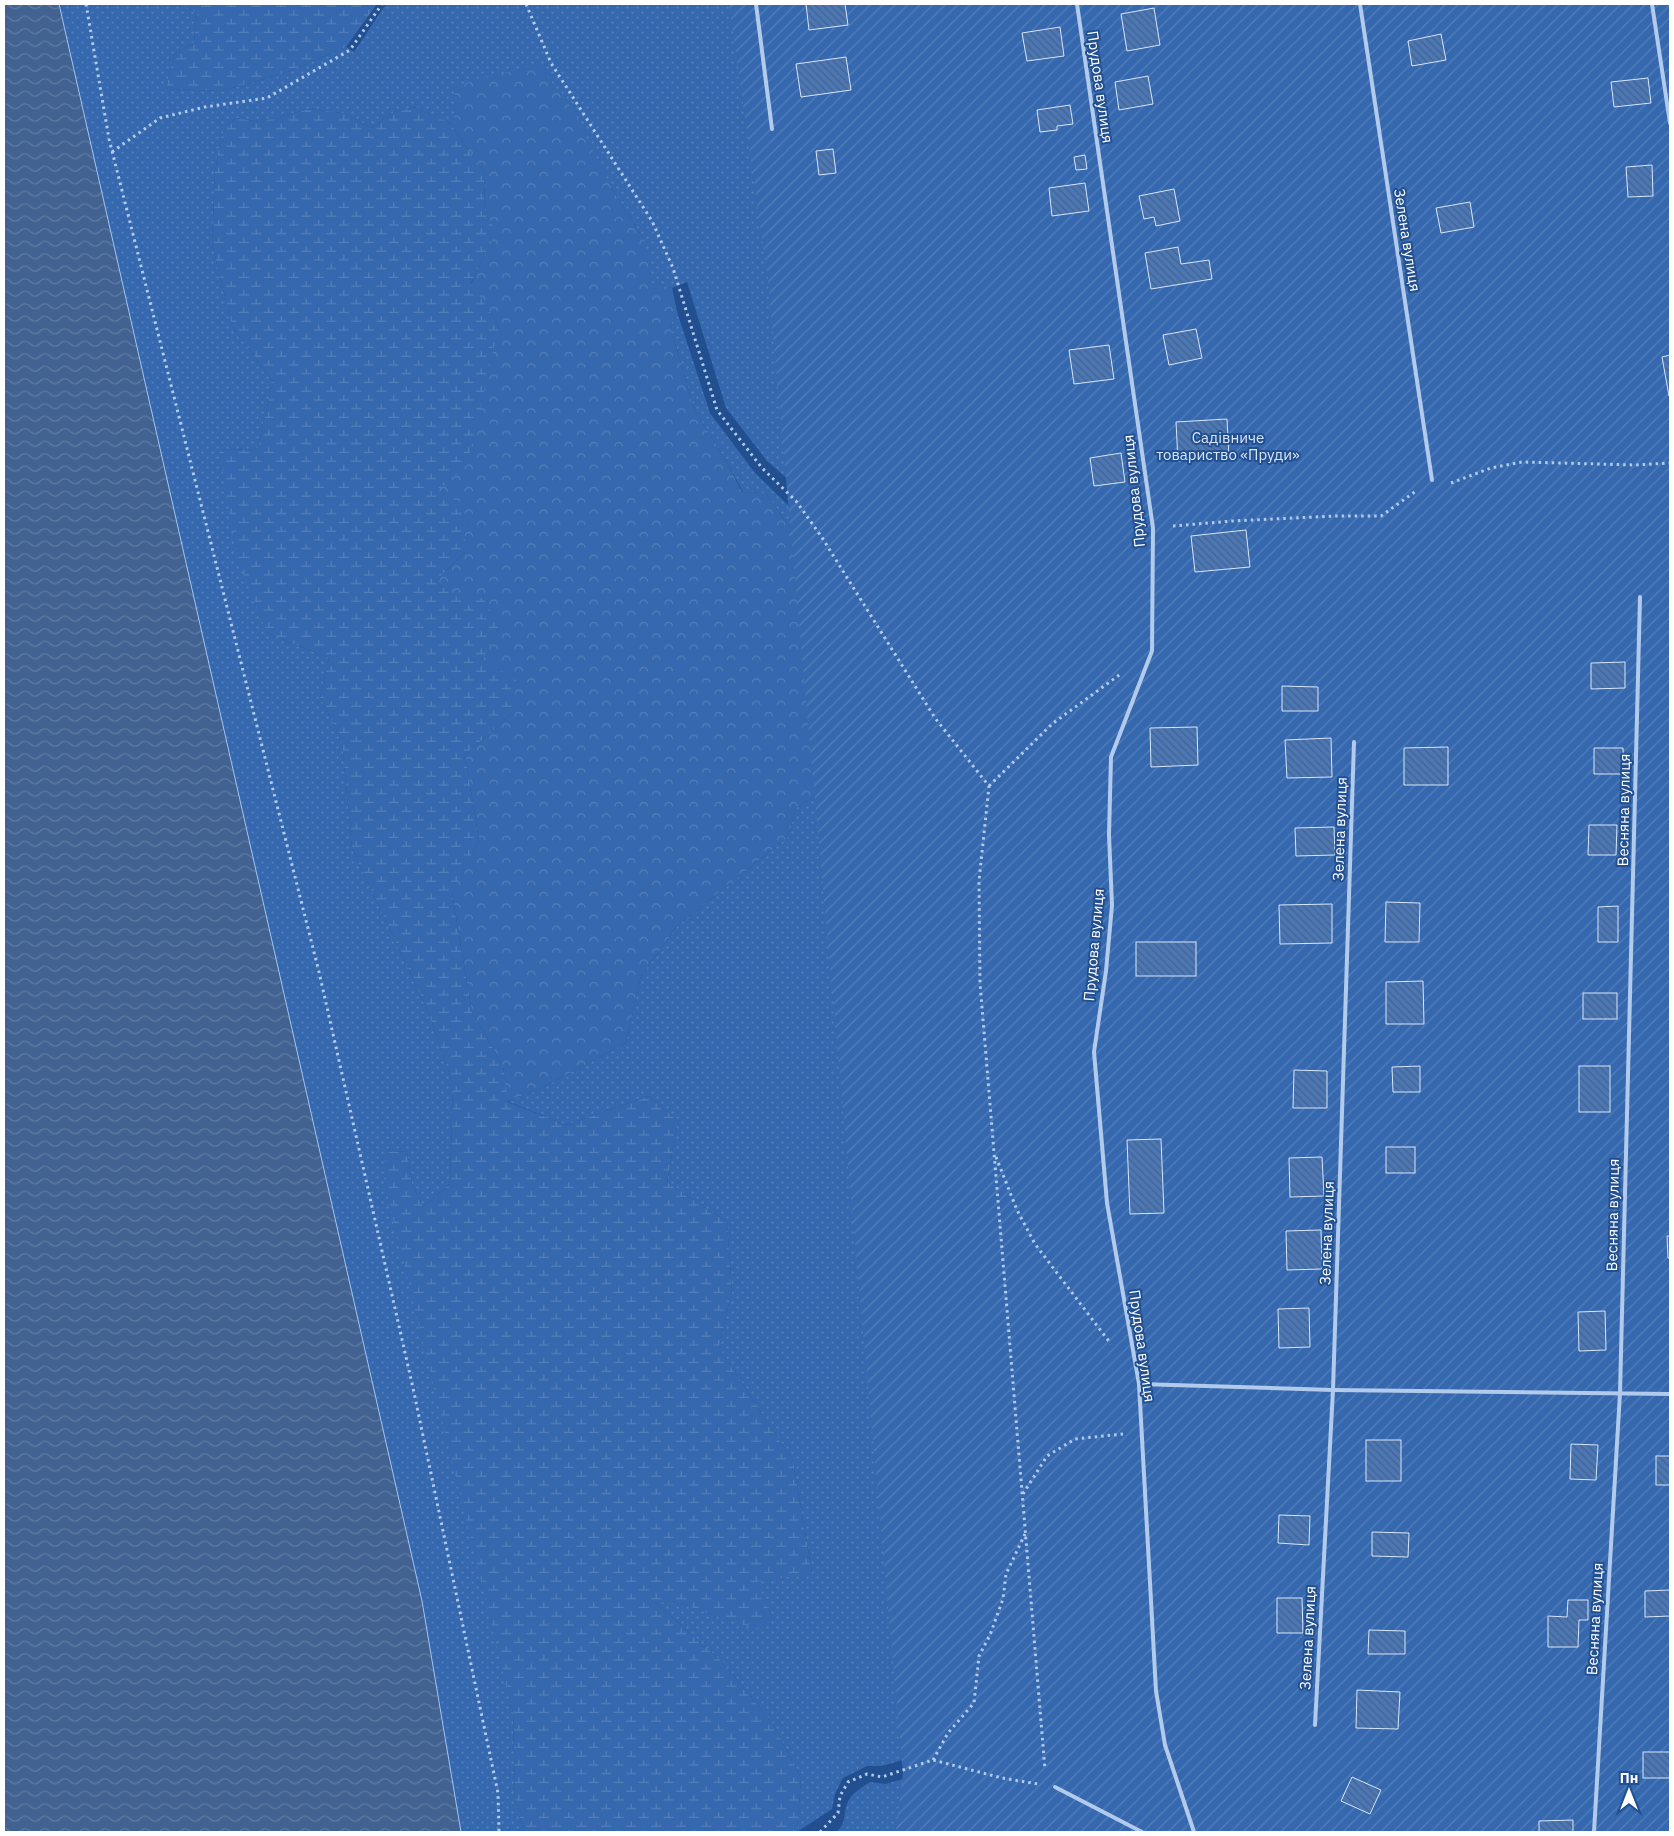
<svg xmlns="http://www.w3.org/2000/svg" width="1674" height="1836" font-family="'IBM Plex Sans',sans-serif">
<defs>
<pattern id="grass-dots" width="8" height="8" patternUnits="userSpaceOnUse" patternTransform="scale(1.25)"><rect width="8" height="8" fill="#3568ae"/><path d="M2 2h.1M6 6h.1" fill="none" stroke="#537fba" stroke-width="1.8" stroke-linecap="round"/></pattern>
<pattern id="forest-crowns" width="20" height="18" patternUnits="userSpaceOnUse" patternTransform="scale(1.25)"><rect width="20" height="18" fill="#3568ae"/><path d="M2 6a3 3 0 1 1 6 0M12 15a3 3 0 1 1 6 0" fill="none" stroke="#537fba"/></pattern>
<pattern id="wetland-marsh" width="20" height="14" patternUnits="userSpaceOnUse" patternTransform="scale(1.25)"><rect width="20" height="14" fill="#3568ae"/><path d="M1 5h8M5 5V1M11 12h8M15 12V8" fill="none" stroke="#537fba"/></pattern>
<pattern id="garden-furrows" width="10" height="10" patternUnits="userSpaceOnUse" patternTransform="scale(1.25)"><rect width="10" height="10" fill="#3568ae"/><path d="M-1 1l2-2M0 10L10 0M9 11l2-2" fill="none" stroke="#537fba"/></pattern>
<pattern id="water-waves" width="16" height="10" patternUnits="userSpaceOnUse" patternTransform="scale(1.25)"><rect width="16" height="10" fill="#426392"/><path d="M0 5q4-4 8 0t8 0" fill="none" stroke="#5e7aa2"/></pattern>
<pattern id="building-back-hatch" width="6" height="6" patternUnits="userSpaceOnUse" patternTransform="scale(1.25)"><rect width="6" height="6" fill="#4a77b7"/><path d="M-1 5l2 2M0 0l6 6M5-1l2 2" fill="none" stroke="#4b6282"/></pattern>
</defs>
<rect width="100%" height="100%" fill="#214f90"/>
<g fill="url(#grass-dots)">
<path d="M 59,4 L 181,4 L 197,13 L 194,42 L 174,55 L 166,89 L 222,91 L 285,73 L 346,47 L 354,52 L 386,4 L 747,4 L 799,462 L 805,494 L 767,461 L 726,408 L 687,282 L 672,288 L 648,282 L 645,241 L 612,189 L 454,121 L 450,123 L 416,107 L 394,112 L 372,128 L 343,113 L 309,109 L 260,122 L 235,118 L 221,136 L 215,171 L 212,244 L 232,326 L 273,382 L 257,450 L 219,449 L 267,633 L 329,658 L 320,697 L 342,741 L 352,849 L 428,1011 L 453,1085 L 450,1184 L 423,1207 L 412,1184 L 407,1151 L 386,1152 L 513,1713 L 515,1799 L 524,1832 L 461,1832 L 422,1601 Z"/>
<path d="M 678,315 L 710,413 L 755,473 L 789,506 L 815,541 L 940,739 L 978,783 L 995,796 L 1134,678 L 1103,753 L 1093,793 L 1100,942 L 1086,1051 L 1102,1229 L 1124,1377 L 1138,1661 L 1179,1832 L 1161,1832 L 1066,1784 L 949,1753 L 927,1753 L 882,1766 L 867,1766 L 843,1778 L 835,1794 L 832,1809 L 797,1832 L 801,1778 L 773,1724 L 722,1662 L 654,1601 L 679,1603 L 756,1628 L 772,1617 L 756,1582 L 812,1572 L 793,1461 L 719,1348 L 732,1290 L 727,1222 L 667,1182 L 678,1121 L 649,1096 L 566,1125 L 507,1101 L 536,1091 L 626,1043 L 641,976 L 678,925 L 788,837 L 796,808 L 838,782 L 918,742 L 887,670 L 862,656 L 815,585 L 806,551 L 766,493 L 743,492 L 725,459 L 694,409 L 670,325 Z"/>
<path d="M 917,1775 L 992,1832 L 836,1832 C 847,1823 843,1815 847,1804 C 851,1793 861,1788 870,1782 L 885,1784 Z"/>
</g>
<path fill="url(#forest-crowns)" d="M 538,64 L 573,110 L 612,189 L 645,241 L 651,268 L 649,282 L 672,288 L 678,315 L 670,325 L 694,409 L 725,459 L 742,492 L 766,493 L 806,551 L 838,782 L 796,808 L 788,837 L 678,925 L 641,976 L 626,1043 L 536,1091 L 507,1101 L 503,1066 L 472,1012 L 452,893 L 479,840 L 465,755 L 511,714 L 482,659 L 499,626 L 435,582 L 465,552 L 435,493 L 499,326 L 471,284 L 495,232 L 485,212 L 484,172 L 450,123 L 454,120 L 455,86 Z"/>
<g fill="url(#wetland-marsh)">
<path d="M 181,4 L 377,4 L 346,47 L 285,73 L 222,91 L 166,89 L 174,55 L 194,42 L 197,13 Z"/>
<path d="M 417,107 L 450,123 L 484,172 L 485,212 L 496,232 L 471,283 L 499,326 L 467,465 L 435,493 L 464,503 L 465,552 L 435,582 L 459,598 L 483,598 L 499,626 L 483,659 L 517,681 L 511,714 L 465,755 L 479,840 L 452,894 L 472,1012 L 503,1066 L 508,1102 L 566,1125 L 649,1096 L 678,1121 L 667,1182 L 727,1222 L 732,1290 L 719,1348 L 793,1461 L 812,1573 L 757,1582 L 772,1617 L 756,1629 L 679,1603 L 655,1602 L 722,1662 L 773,1724 L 801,1778 L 797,1832 L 524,1832 L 515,1799 L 513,1713 L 384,1181 L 386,1152 L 407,1151 L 412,1184 L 423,1207 L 450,1184 L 453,1085 L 428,1011 L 352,849 L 342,741 L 320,697 L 329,658 L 267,633 L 237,557 L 219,449 L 257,450 L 273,382 L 232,326 L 212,244 L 215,171 L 221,136 L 235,118 L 260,122 L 309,109 L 343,113 L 372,128 L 394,112 Z"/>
</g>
<path fill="url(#garden-furrows)" d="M 729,4 L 1670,4 L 1670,1832 L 896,1832 L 903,1773 L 768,280 Z"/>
<path fill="url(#water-waves)" stroke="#a5c5ee" d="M 4,4 L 59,4 L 422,1601 L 461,1832 L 4,1832 Z"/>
<g fill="url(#building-back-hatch)" stroke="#d7e6f9">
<path d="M 806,4 L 845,4 L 848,25 L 809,30 Z"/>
<path d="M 1154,8 L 1160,45 L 1127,51 L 1121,14 Z"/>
<path d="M 1060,27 L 1064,56 L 1027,61 L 1022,33 Z"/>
<path d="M 1441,34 L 1446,60 L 1412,66 L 1408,41 Z"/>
<path d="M 846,57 L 851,90 L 801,97 L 796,64 Z"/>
<path d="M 1148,76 L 1153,104 L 1119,110 L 1115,82 Z"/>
<path d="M 1648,78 L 1651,103 L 1614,107 L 1611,82 Z"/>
<path d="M 1070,105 L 1073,124 L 1057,126 L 1057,130 L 1040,132 L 1037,110 Z"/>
<path d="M 833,149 L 836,173 L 819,175 L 816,151 Z"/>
<path d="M 1085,155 L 1087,169 L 1076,170 L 1074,157 Z"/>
<path d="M 1652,165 L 1653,196 L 1628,197 L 1626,167 Z"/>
<path d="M 1085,183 L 1089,211 L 1052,216 L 1049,188 Z"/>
<path d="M 1174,189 L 1180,221 L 1156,226 L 1154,217 L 1144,219 L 1139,196 Z"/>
<path d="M 1470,202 L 1474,227 L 1441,233 L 1436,208 Z"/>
<path d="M 1178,247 L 1181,264 L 1209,260 L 1212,279 L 1151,289 L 1145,253 Z"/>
<path d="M 1196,329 L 1202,358 L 1169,365 L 1163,335 Z"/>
<path d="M 1109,345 L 1114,379 L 1074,384 L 1069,350 Z"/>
<path d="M 1670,355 L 1670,396 L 1669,396 L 1662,357 Z"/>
<path d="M 1227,419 L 1229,458 L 1178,461 L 1176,422 Z"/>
<path d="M 1121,453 L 1125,482 L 1094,486 L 1090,458 Z"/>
<path d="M 1246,530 L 1250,567 L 1195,572 L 1191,536 Z"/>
<path d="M 1625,662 L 1625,688 L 1591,689 L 1591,663 Z"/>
<path d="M 1282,686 L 1318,687 L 1318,711 L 1282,711 Z"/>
<path d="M 1197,727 L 1198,765 L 1151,767 L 1150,728 Z"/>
<path d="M 1331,738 L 1332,777 L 1287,778 L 1285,740 Z"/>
<path d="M 1448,747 L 1448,785 L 1404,785 L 1404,748 Z"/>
<path d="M 1594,748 L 1623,748 L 1624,774 L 1594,774 Z"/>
<path d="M 1589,825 L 1617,825 L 1616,855 L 1588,855 Z"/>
<path d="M 1334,827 L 1335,855 L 1296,856 L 1295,828 Z"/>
<path d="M 1386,902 L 1420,903 L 1419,942 L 1385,942 Z"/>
<path d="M 1332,904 L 1332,943 L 1280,944 L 1279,905 Z"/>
<path d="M 1618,906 L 1618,942 L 1598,942 L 1598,907 Z"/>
<rect x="1136" y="942" width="60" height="34"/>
<path d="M 1423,981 L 1424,1024 L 1386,1024 L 1386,982 Z"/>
<rect x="1583" y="993" width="34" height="26"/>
<path d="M 1420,1066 L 1420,1092 L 1393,1092 L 1392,1067 Z"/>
<rect x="1579" y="1066" width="31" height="46"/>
<path d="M 1294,1070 L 1327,1071 L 1327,1108 L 1293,1108 Z"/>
<path d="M 1161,1139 L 1164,1213 L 1130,1214 L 1127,1140 Z"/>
<rect x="1386" y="1147" width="29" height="26"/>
<path d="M 1322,1157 L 1324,1196 L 1290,1197 L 1289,1158 Z"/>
<path d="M 1321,1230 L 1322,1269 L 1287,1270 L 1286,1231 Z"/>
<path d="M 1667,1236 L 1670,1236 L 1670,1258 L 1668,1258 Z"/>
<path d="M 1309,1308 L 1310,1347 L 1279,1348 L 1278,1309 Z"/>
<path d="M 1605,1311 L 1606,1350 L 1579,1351 L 1578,1312 Z"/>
<rect x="1366" y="1440" width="35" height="41"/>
<path d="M 1571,1444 L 1598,1445 L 1596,1480 L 1570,1479 Z"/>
<rect x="1656" y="1456" width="14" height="29"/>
<path d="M 1279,1515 L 1310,1516 L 1309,1545 L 1278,1543 Z"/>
<path d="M 1372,1532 L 1409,1533 L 1408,1557 L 1372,1556 Z"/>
<path d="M 1670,1590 L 1670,1616 L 1645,1617 L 1645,1591 Z"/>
<path d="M 1277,1598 L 1302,1598 L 1303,1633 L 1277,1633 Z"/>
<path d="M 1568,1600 L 1588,1600 L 1588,1620 L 1579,1620 L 1578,1647 L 1548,1647 L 1548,1616 L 1567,1617 Z"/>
<path d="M 1369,1630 L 1405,1631 L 1405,1654 L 1368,1654 Z"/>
<path d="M 1357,1690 L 1400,1692 L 1398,1729 L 1356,1728 Z"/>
<rect x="1643" y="1752" width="27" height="26"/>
<path d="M 1352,1777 L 1381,1790 L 1370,1814 L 1341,1801 Z"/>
<path d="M 1573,1820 L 1573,1832 L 1539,1832 L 1539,1821 Z"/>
</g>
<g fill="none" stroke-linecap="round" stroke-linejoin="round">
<g stroke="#b2cbed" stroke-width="3" stroke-dasharray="2.5 4" stroke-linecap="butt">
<path d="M 86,4 L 109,139 L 319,972 L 413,1388 L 498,1793 L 499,1832"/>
<path d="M 526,4 L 551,63 L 652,221 L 673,268 L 717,410 L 762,468 L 796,501 L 821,536 L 935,718 L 989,786 L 979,881 L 980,983 L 1045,1770"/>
<path d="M 112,152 L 160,118 L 205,107 L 267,98 L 350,50 L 382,4"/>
<path d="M 1451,483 L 1491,468 L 1522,462 L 1636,465 L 1670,463"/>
<path d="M 1173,526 L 1232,521 L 1336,516 L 1381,516 L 1416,491"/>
<path d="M 989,786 L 1052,724 L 1122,673"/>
<path d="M 996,1157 L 1017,1210 L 1035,1244 L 1111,1344"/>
<path d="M 1023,1494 L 1047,1456 L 1075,1439 L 1123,1434"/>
<path d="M 933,1760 L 948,1733 L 974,1703 L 979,1656 L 990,1635 L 1003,1599 L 1006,1574 L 1025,1534"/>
<path d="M 820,1832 L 838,1813 L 840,1796 L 848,1782 L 867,1774 L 882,1777 L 933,1760 L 1002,1778 L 1038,1784"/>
</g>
<g stroke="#b2cbed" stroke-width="4">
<path d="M 756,4 L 772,129"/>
<path d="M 1077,4 L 1153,528 L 1152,651 L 1111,757 L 1109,835 L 1112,905 L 1106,971 L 1094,1052 L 1107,1203 L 1139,1384 L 1156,1691 L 1165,1745 L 1194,1832"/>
<path d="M 1360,4 L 1432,480"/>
<path d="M 1652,4 L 1670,123"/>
<path d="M 1139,1384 L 1333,1390 L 1670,1394"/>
<path d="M 1315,1725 L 1333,1390 L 1354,742"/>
<path d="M 1055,1787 L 1142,1832"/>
<path d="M 1594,1832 L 1620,1393 L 1640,597"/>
</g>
</g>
<g text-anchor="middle" stroke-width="4" stroke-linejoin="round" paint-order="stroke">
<g font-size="15" fill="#fff" stroke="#214f90">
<text transform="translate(1100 87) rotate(82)" y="5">Прудова вулиця</text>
<text transform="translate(1407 240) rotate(81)" y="5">Зелена вулиця</text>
<text transform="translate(1134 491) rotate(-96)" y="5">Прудова вулиця</text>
<text transform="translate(1624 810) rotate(-89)" y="5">Весняна вулиця</text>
<text transform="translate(1340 829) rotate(-88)" y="5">Зелена вулиця</text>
<text transform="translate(1094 945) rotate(-85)" y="5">Прудова вулиця</text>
<text transform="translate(1613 1215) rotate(-89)" y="5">Весняна вулиця</text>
<text transform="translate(1327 1233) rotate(-88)" y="5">Зелена вулиця</text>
<text transform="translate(1142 1346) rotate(82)" y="5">Прудова вулиця</text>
<text transform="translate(1595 1619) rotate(-87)" y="5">Весняна вулиця</text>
<text transform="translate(1308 1638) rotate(-87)" y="5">Зелена вулиця</text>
</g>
<g font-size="15" fill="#d7e6f9" stroke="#214f90">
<text x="1228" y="443">Садівниче<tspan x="1228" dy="17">товариство «Пруди»</tspan></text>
</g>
</g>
<rect width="1674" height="1836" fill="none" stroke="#ffffff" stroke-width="10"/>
<g transform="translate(1629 1791)" stroke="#214f90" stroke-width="4" paint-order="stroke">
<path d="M0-4L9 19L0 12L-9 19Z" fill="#ffffff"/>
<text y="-8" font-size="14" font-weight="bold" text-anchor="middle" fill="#ffffff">Пн</text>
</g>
</svg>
